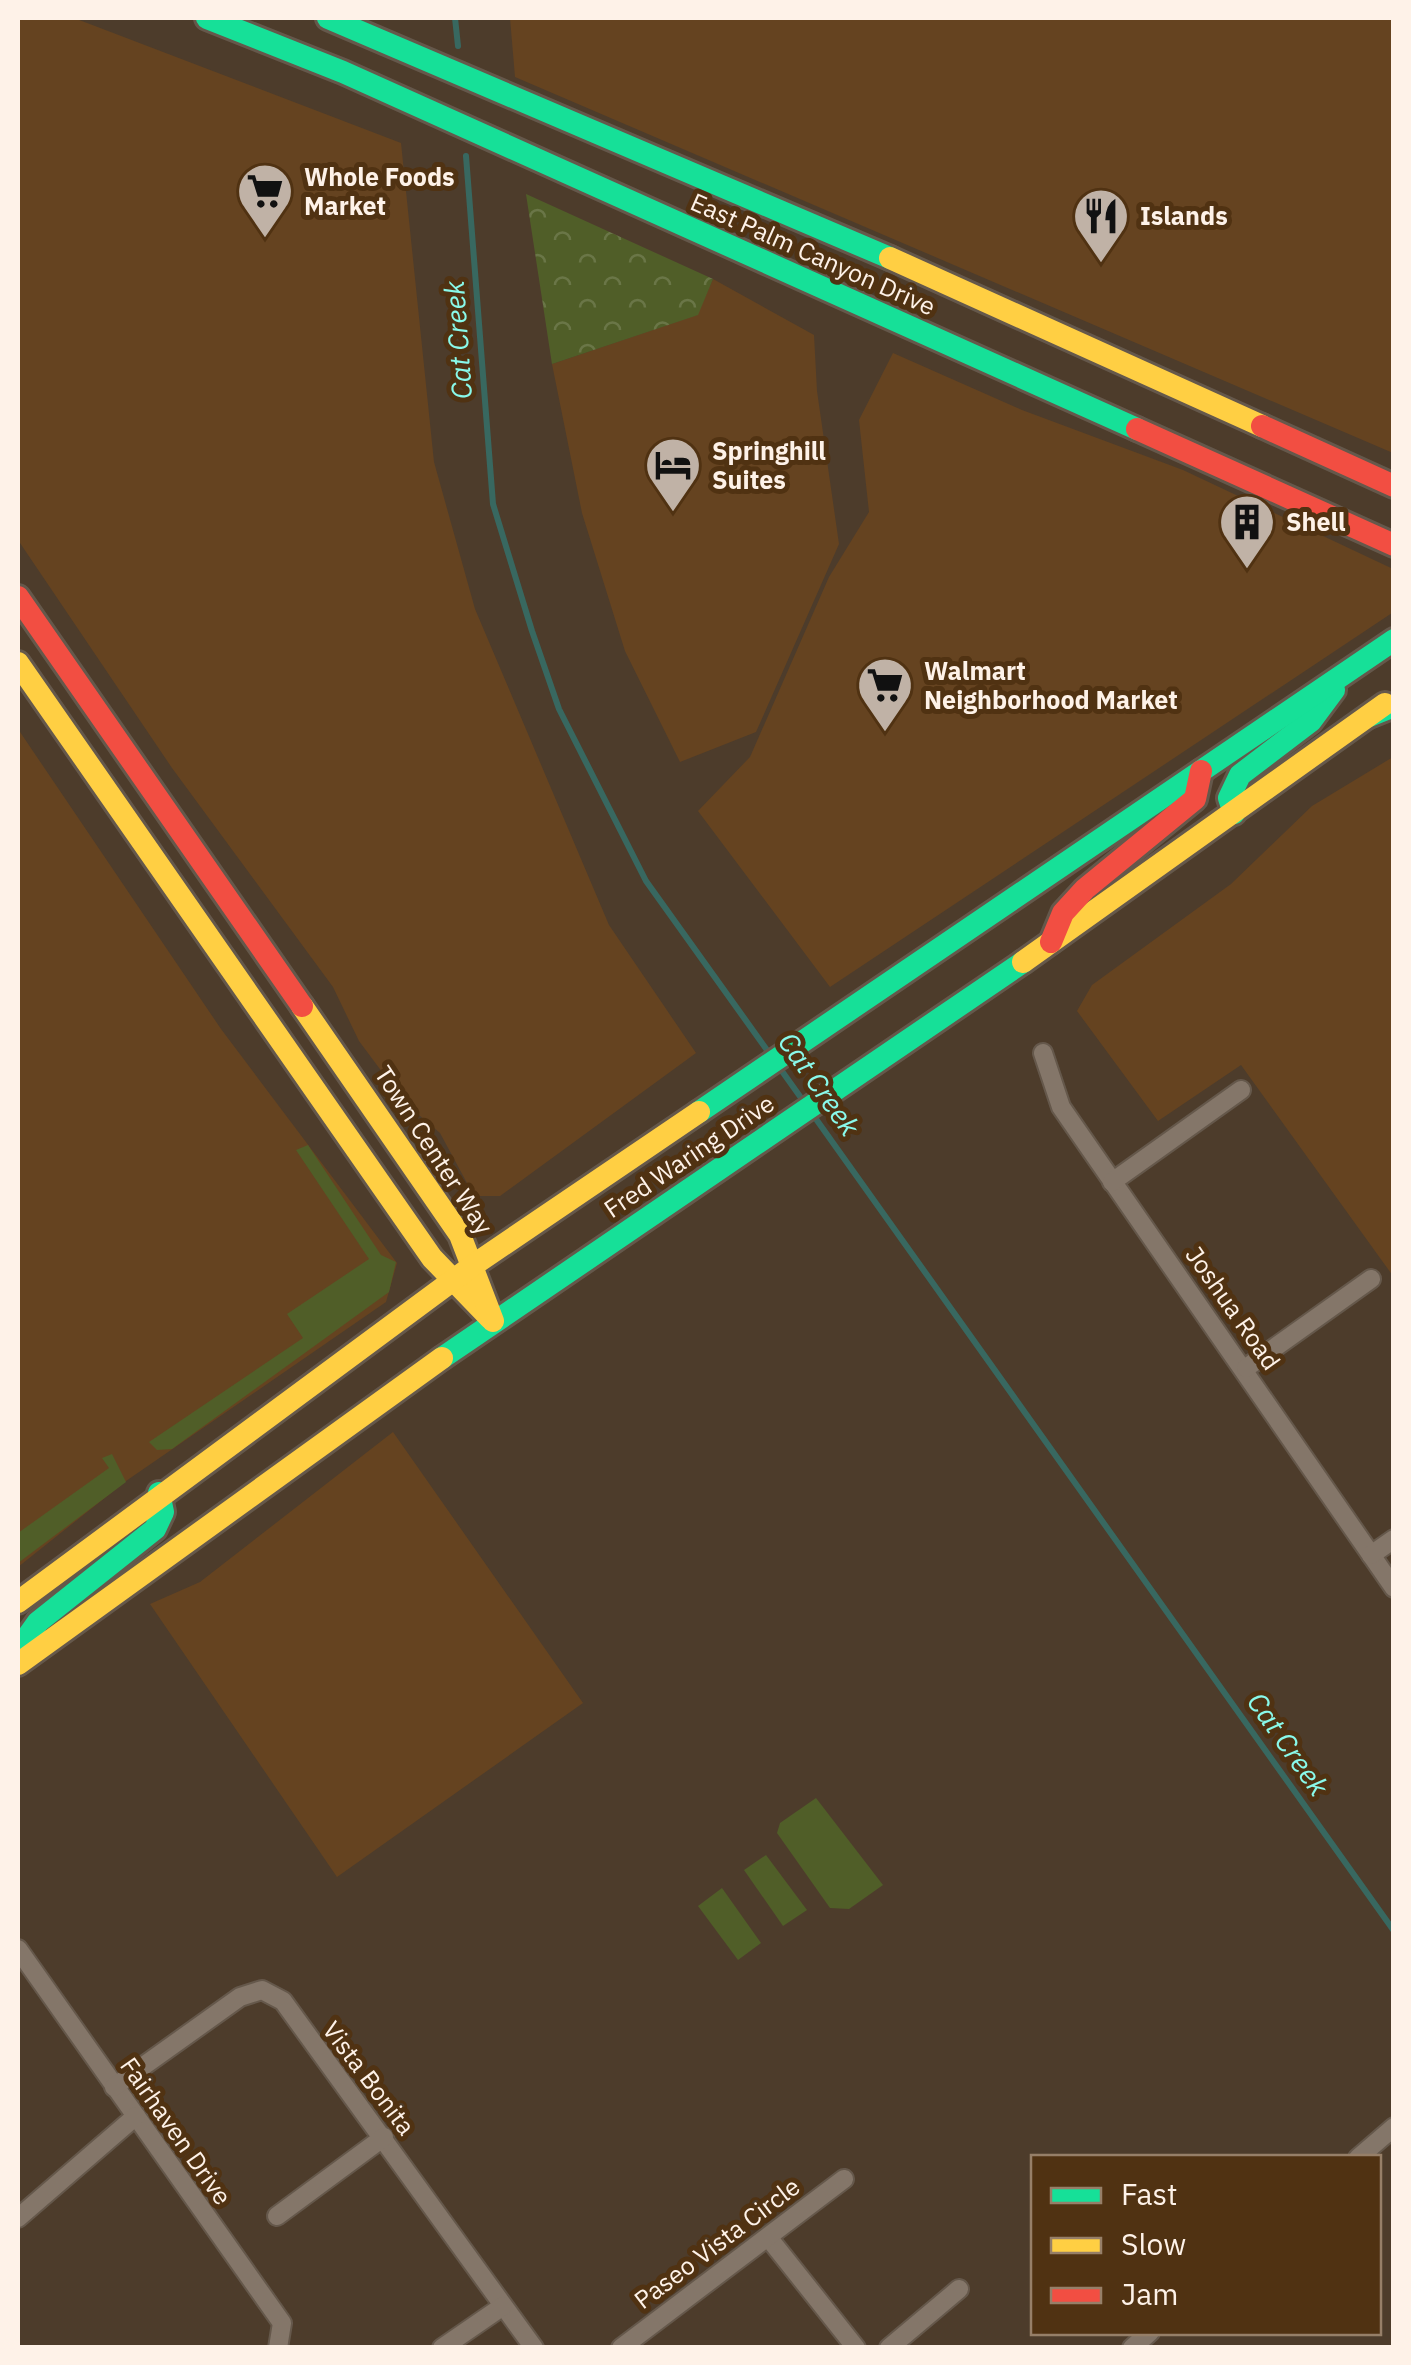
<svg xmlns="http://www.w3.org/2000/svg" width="1411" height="2365" font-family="'IBM Plex Sans',sans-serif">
<defs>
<pattern id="forest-crowns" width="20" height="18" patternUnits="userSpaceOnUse" patternTransform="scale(2.5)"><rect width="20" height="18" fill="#505e28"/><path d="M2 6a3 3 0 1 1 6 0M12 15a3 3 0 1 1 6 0" fill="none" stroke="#6a7647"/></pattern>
</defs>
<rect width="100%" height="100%" fill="#4d3c2b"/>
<g fill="#654320">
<path d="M 18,18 L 74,18 L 401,143 L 434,462 L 475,609 L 609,925 L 696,1053 L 500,1196 L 474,1196 L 440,1133 L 406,1104 L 359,1041 L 333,987 L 172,768 L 18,540 Z"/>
<path d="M 510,18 L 1393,18 L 1393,453 L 515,77 Z"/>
<path d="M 713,279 L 814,335 L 817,391 L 839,544 L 756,732 L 680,762 L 625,651 L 582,513 L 552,364 L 697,315 Z"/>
<path d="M 893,353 L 1022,410 L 1183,470 L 1391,568 L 1392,613 L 830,987 L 698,811 L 750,757 L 829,577 L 869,512 L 859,420 Z"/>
<path d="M 18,729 L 221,1029 L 397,1263 L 386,1302 L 126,1481 L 18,1567 Z"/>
<path d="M 1393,757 L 1393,1276 L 1241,1065 L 1158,1121 L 1077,1011 L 1092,985 L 1231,884 L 1312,806 Z"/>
<path d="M 393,1432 L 583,1703 L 337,1877 L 150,1604 L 200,1582 Z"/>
</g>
<g fill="#505e28">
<path d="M 308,1145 L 381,1255 L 396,1262 L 389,1292 L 172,1449 L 157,1450 L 149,1442 L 303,1338 L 287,1314 L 369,1259 L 296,1150 Z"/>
<path d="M 112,1454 L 126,1482 L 18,1563 L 18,1533 L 109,1468 L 102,1458 Z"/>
<path d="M 816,1798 L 883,1885 L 849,1909 L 830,1908 L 777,1833 L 780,1823 Z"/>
<path d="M 766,1855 L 807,1910 L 783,1926 L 744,1870 Z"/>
<path d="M 722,1888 L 761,1943 L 738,1960 L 698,1906 Z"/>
</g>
<path fill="url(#forest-crowns)" d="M 526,194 L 713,279 L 698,315 L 552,364 Z"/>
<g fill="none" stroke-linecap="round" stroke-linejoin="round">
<g stroke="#386860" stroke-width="6">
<path d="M 455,18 L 458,46"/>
<path d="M 466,156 L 493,504 L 532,631 L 559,709 L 646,881 L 772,1057"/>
<path d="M 779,1067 L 804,1102"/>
<path d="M 811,1112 L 1394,1931"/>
</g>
<g stroke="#65584b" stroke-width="22">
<g id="street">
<path d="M 1043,1053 L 1061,1107 L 1394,1588"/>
<path d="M 1112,1182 L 1241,1090"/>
<path d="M 1246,1368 L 1371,1279"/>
<path d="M 1371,1555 L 1394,1539"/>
<path d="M 18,1949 L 282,2323 L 278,2348"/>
<path d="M 114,2087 L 240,1997 L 262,1990 L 283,2001 L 534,2348"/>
<path d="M 1358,2158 L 1394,2127"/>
<path d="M 277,2216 L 384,2137"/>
<path d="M 18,2218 L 136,2116"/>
<path d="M 768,2237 L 856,2348"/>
<path d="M 442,2348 L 503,2306"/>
<path d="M 621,2348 L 844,2179"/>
<path d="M 889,2348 L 959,2289"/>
<path d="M 1132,2348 L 1150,2332"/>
</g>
</g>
<g stroke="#65584b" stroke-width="28">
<g id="fast">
<path d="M 207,18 L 343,72 L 1137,429"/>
<path d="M 328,18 L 890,258"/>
<path d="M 1369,716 L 1394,706"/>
<path d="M 1234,813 L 1229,798 L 1240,775 L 1311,721 L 1334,690"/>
<path d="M 699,1112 L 1394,640"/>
<path d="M 442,1358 L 1023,962"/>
<path d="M 18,1650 L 38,1622 L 155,1529 L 163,1512 L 159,1493"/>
</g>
</g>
<g stroke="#65584b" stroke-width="28">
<g id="slow">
<path d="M 890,258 L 1262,426"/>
<path d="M 18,663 L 432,1258 L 490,1318"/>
<path d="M 1023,962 L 1385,704"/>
<path d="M 302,1006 L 460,1235 L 493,1321"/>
<path d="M 18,1602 L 475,1264 L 699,1112"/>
<path d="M 18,1664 L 442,1358"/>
</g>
</g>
<g stroke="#65584b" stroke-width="28">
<g id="jam">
<path d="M 1262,426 L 1394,486"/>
<path d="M 1137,429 L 1394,545"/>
<path d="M 18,597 L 302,1006"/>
<path d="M 1051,942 L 1063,913 L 1085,889 L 1195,799 L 1201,771"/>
</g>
</g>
<use href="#street" stroke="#847669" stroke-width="18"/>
<use href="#fast" stroke="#16e098" stroke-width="22"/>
<use href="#slow" stroke="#ffcf43" stroke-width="22"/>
<use href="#jam" stroke="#f24e42" stroke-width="22"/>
</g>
<defs>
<g id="supermarket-pin" transform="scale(2.875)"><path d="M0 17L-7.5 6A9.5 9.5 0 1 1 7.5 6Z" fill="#c0b2a6" stroke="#503212"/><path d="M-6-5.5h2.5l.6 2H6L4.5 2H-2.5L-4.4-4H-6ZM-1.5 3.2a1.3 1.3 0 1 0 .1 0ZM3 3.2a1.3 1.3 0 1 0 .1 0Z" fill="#111"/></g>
<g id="restaurant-pin" transform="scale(2.875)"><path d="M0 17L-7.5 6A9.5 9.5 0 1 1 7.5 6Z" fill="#c0b2a6" stroke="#503212"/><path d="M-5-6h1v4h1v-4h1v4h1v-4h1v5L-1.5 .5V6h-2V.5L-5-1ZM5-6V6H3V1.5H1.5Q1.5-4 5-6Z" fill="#111"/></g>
<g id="hotel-pin" transform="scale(2.875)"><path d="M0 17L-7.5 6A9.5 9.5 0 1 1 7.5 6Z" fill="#c0b2a6" stroke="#503212"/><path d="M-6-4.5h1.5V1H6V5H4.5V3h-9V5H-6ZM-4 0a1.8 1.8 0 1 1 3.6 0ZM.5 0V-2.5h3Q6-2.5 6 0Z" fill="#111"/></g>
<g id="building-pin" transform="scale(2.875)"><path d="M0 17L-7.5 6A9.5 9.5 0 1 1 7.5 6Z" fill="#c0b2a6" stroke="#503212"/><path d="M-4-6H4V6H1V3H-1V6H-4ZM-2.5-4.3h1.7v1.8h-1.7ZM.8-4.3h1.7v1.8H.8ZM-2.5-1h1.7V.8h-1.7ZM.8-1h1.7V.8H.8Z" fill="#111"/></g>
</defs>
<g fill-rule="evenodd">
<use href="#supermarket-pin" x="265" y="191"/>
<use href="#restaurant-pin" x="1101" y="216"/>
<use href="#hotel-pin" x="673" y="465"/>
<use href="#building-pin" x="1247" y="522"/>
<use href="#supermarket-pin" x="885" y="685"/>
</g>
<g text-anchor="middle" stroke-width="10" stroke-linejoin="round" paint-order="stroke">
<g font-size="25" font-weight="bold" fill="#fef2e8" stroke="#503212" text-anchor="start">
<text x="304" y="186">Whole Foods<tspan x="304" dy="29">Market</tspan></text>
<text x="1140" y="225">Islands</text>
<text x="712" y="460">Springhill<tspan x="712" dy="29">Suites</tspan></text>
<text x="1286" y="531">Shell</text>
<text x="924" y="680">Walmart<tspan x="924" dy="29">Neighborhood Market</tspan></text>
</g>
<g font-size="25" fill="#fef2e8" stroke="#503212">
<text transform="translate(813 254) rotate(24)" y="9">East Palm Canyon Drive</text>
<text transform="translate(434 1150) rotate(57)" y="9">Town Center Way</text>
<text transform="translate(689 1156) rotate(-34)" y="9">Fred Waring Drive</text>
<text transform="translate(1233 1308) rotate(55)" y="9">Joshua Road</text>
<text transform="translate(369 2078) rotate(53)" y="9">Vista Bonita</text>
<text transform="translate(176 2131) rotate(55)" y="9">Fairhaven Drive</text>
<text transform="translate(717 2243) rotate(-37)" y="9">Paseo Vista Circle</text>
</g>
<g font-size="28" font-style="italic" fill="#89f9ea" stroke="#503212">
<text transform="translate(458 340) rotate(-94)" y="10">Cat Creek</text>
<text transform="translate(819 1084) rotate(55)" y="10">Cat Creek</text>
<text transform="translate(1288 1744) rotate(55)" y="10">Cat Creek</text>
</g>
</g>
<rect width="1411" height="2365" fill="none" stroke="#fef2e8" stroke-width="40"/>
<rect x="1031" y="2155" width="350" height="180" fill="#503212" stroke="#967f68" stroke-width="2.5"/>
<rect x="1051" y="2188" width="50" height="15" fill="#16e098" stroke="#967f68" stroke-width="2.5"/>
<text x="1121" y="2205" font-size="30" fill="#fef2e8">Fast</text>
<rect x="1051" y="2238" width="50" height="15" fill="#ffcf43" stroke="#967f68" stroke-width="2.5"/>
<text x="1121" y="2255" font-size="30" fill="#fef2e8">Slow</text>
<rect x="1051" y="2288" width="50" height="15" fill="#f24e42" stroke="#967f68" stroke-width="2.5"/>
<text x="1121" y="2305" font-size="30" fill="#fef2e8">Jam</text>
</svg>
